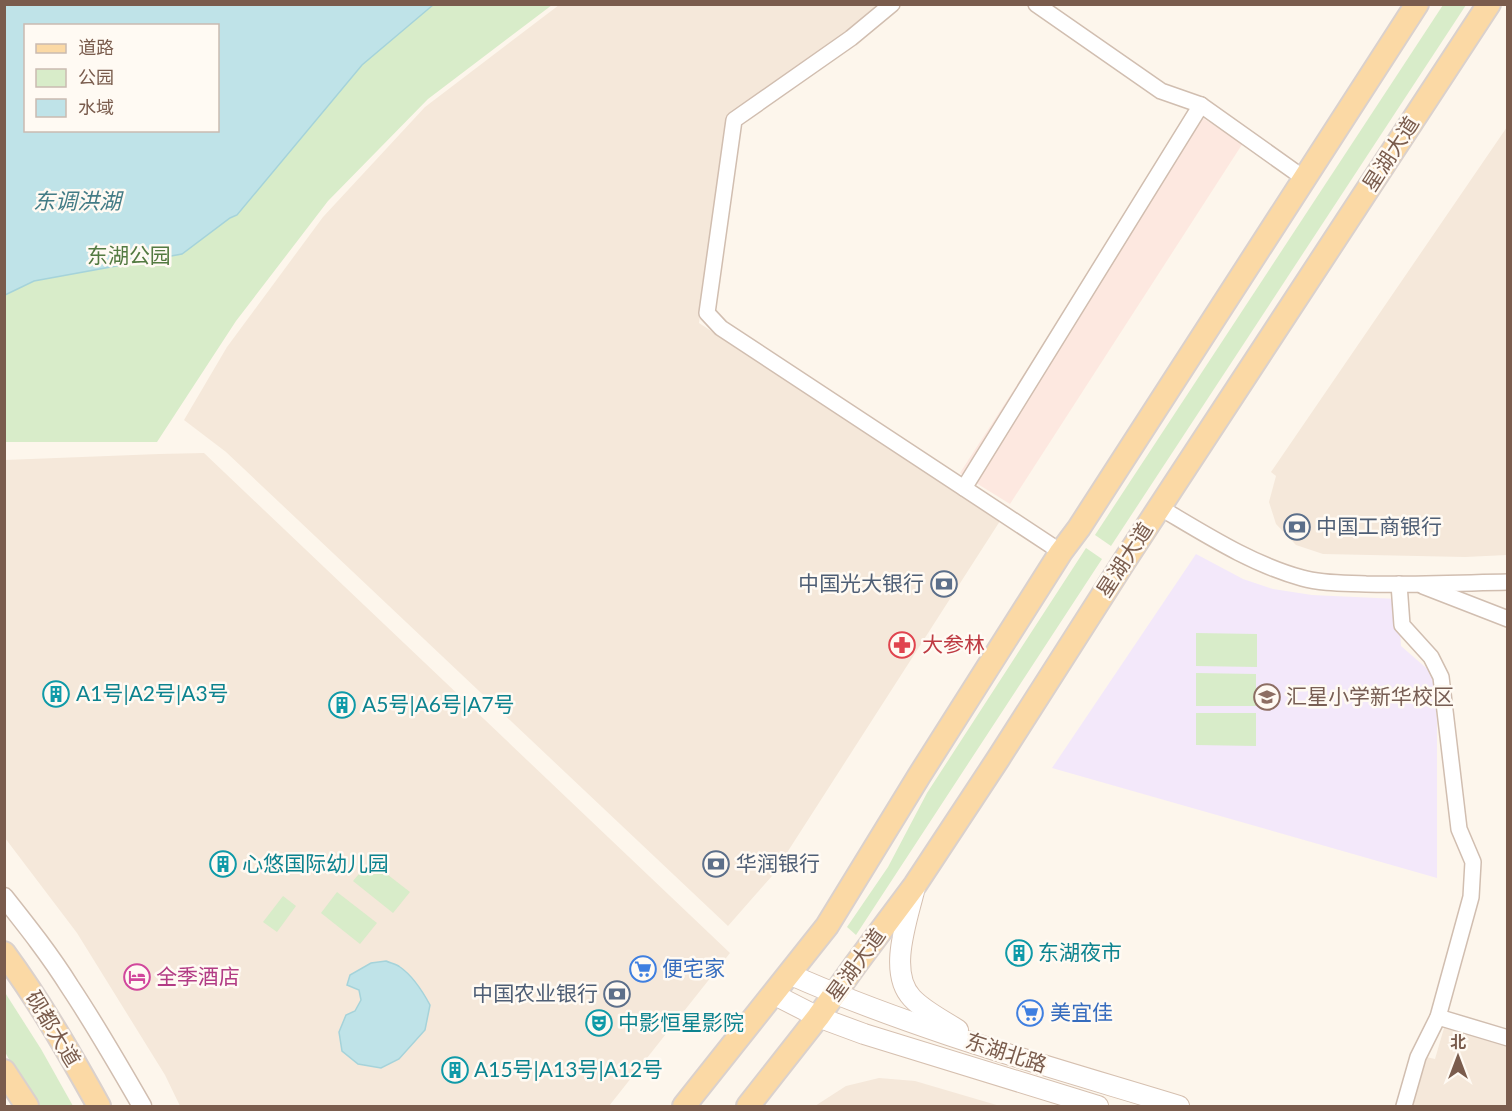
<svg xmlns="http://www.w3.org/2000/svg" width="1512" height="1111" font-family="Lato,'Noto Sans SC',sans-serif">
<rect width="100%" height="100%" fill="#fdf6ec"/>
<g fill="#f5e8da">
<path d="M 559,5 L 877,5 L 849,32 L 727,116 L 699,323 L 1000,521 L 772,876 L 728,926 L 226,452 L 184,420 L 227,347 L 323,217 L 425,107 Z"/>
<path d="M 1507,127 L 1507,555 L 1465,557 L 1323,554 L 1296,545 L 1276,524 L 1269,502 L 1276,476 L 1271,472 Z"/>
<path d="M 204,453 L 730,953 L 609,1106 L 180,1106 L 165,1075 L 77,933 L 5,838 L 5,460 L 159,454 Z"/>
<path d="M 1444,1028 L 1507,1047 L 1507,1106 L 1411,1106 L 1426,1057 L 1435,1059 Z"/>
<path d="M 879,1078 L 915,1081 L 1000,1106 L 815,1106 L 846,1086 Z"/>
</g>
<path fill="#fde8e0" d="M 1193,112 L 1243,143 L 1010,504 L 960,473 Z"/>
<path fill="#f3e8fa" d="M 1196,554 L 1243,579 L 1273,589 L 1312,595 L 1398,599 L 1401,646 L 1432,673 L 1437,720 L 1437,878 L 1052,768 Z"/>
<g fill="#d8ecc9" fill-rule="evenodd">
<path d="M 4,5 L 552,5 L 428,99 L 328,201 L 236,321 L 157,442 L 5,442 ZM 26,26 L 218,26 L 218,130 L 26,130 Z"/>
<path d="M 1443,5 L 1466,5 L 1111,546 L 1095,535 Z"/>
<path d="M 1086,548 L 1102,559 L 856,935 L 847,927 L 888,867 L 927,793 Z"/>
<path d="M 1196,633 L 1257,634 L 1257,667 L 1196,666 Z"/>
<path d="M 1196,673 L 1256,674 L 1256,706 L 1196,706 Z"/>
<path d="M 1196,713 L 1256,713 L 1256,746 L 1196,745 Z"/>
<path d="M 370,861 L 410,892 L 393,913 L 353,881 Z"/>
<path d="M 337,892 L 377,923 L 360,944 L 321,913 Z"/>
<path d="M 283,896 L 296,906 L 277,932 L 263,922 Z"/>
<path d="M 4,991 L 41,1049 L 73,1106 L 35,1106 L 5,1052 Z"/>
</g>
<g fill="#bfe3e8" stroke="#a5d3da" stroke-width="1.5" fill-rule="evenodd">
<path d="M 5,4 L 433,4 L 433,5 L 362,65 L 237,215 L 230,218 L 182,254 L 34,281 L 5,295 ZM 26,26 L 218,26 L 218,130 L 26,130 Z"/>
<path d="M 386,961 C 390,963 396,964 400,967 C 413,976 423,992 430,1005 L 425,1030 L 399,1059 L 381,1068 L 358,1064 L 342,1051 L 339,1032 L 346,1015 L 355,1011 L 361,1000 L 359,990 L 347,985 L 350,975 L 371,963 Z"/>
</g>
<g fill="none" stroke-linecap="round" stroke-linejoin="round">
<g stroke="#d1beb0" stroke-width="18">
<g id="minor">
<path d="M 892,4 L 851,38 L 734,120 L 707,313 L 721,328 L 1061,552"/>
<path d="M 1036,4 L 1161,91 L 1201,105"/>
<path d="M 964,488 L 1201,105 L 1305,179"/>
<path d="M 1159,507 C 1205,534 1251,564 1302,578 C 1323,584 1345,583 1366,584 C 1413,585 1460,583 1508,582"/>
<path d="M 1399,584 L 1402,625 L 1431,657 L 1441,677 L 1459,829 L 1473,862 L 1471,897 L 1438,1017 L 1418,1057 L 1404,1106"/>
<path d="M 1423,586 L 1508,619"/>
<path d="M 1438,1017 L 1508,1038"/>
</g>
</g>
<g stroke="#d1beb0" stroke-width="21">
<path id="tertiary" d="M 4,897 C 27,926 50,955 70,987 C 96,1026 119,1066 142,1106"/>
</g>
<g stroke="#d6c0b0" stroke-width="22">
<g id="secondary">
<path d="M 915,887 C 908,918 887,972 912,998 C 924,1011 943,1020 958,1030"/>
<path d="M 789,974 C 915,1030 1048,1066 1179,1106"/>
<path d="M 773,994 L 818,1017 L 864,1034 L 1098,1106"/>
</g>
</g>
<g stroke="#dad1cd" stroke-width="26">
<g id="primary">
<path d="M 4,953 C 40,1002 70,1054 99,1106"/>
<path d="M 4,1071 L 27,1106"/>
<path d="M 684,1106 L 827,926 L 919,776 L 1061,552 L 1079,528 L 1417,4"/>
<path d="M 748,1106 L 818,1017 L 856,964 L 915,885 L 998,759 L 1125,560 L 1489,4"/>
</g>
</g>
<use href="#minor" stroke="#fff" stroke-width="15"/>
<use href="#tertiary" stroke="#fff" stroke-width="18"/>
<use href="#secondary" stroke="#fff" stroke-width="20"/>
<use href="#primary" stroke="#fbd9a5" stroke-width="22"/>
</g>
<defs>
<g id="bank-ring" transform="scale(1.35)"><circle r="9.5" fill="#fffaf3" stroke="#5c6f8a" stroke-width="1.5"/><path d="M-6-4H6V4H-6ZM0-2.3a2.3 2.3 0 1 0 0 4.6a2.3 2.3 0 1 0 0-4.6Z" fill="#5c6f8a"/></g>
<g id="pharmacy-ring" transform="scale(1.35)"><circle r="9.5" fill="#fffaf3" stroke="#e0444e" stroke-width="1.5"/><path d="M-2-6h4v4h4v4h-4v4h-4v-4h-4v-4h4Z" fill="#e0444e"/></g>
<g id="building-ring" transform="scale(1.35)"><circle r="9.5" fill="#fffaf3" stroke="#0f9aa8" stroke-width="1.5"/><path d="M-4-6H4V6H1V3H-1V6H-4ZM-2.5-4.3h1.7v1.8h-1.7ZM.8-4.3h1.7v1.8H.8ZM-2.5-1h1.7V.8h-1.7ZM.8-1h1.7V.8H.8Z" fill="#0f9aa8"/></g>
<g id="school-ring" transform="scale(1.35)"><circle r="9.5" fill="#fffaf3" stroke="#8d6e63" stroke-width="1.5"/><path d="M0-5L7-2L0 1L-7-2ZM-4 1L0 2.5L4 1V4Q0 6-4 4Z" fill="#8d6e63"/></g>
<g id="supermarket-ring" transform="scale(1.35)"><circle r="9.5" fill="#fffaf3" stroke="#3f7fe0" stroke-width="1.5"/><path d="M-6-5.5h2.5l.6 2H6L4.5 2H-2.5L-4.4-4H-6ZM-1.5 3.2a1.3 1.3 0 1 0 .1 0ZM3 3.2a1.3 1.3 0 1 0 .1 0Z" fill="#3f7fe0"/></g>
<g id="hotel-ring" transform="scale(1.35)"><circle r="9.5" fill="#fffaf3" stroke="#d1479c" stroke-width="1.5"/><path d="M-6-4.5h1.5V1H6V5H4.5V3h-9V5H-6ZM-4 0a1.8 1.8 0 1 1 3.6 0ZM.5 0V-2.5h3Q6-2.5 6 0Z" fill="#d1479c"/></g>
<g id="theatre-ring" transform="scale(1.35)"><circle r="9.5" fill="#fffaf3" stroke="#0f9aa8" stroke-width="1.5"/><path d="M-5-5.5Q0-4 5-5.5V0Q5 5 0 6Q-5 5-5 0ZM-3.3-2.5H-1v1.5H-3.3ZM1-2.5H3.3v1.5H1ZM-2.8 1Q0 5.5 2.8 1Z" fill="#0f9aa8"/></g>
</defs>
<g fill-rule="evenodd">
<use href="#bank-ring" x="1297" y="527"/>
<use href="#bank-ring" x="944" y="584"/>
<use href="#pharmacy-ring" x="902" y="645"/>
<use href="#building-ring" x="56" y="694"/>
<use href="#school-ring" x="1267" y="697"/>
<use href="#building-ring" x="342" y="705"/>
<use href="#building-ring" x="223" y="864"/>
<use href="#bank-ring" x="716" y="864"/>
<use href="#building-ring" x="1019" y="953"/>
<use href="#supermarket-ring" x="643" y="969"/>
<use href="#hotel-ring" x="137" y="977"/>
<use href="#bank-ring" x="617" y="994"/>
<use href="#supermarket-ring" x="1030" y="1013"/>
<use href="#theatre-ring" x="599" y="1023"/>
<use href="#building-ring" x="455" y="1070"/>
</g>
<g text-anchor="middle" stroke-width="5" stroke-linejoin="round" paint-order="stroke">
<g font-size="21" fill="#7a5c4d" stroke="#fffaf3">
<text transform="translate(1391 154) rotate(-57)" y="7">星湖大道</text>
<text transform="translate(1125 560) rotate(-57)" y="7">星湖大道</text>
<text transform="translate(856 965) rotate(-54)" y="7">星湖大道</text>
<text transform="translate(53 1029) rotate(59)" y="7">砚都大道</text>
<text transform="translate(1006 1053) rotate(18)" y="7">东湖北路</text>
</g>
<g font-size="21" fill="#537a41" stroke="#fffaf3">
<text x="129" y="263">东湖公园</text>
</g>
<g font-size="21" fill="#4e5e75" stroke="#fffaf3" text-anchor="start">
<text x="1316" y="534">中国工商银行</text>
<text x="924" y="591" text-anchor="end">中国光大银行</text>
<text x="736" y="871">华润银行</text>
<text x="598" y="1001" text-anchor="end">中国农业银行</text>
</g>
<g font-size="21" fill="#be3a42" stroke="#fffaf3" text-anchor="start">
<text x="922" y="652">大参林</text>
</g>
<g font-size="21" fill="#0d838f" stroke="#fffaf3" text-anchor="start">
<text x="76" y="701">A1号|A2号|A3号</text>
<text x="362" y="712">A5号|A6号|A7号</text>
<text x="242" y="871">心悠国际幼儿园</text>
<text x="1038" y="960">东湖夜市</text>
<text x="618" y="1030">中影恒星影院</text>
<text x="474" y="1077">A15号|A13号|A12号</text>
</g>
<g font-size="21" fill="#785e54" stroke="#fffaf3" text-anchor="start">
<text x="1286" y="704">汇星小学新华校区</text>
</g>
<g font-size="21" fill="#366cbe" stroke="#fffaf3" text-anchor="start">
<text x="662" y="976">便宅家</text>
<text x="1050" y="1020">美宜佳</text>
</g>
<g font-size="21" fill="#b23c85" stroke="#fffaf3" text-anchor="start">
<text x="156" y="984">全季酒店</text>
</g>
<g font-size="22" font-style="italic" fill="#437c86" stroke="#fffaf3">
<text x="77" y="209">东调洪湖</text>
</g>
</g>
<rect width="1512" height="1111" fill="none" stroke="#7a5c4d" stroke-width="12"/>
<rect x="24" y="24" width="195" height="108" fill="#fffaf3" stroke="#cabbb1" stroke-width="1.5"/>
<rect x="36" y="44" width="30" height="9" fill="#fbd9a5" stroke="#cabbb1" stroke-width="1.5"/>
<text x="78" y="54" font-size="18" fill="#7a5c4d">道路</text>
<rect x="36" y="69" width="30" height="18" fill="#d8ecc9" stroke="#cabbb1" stroke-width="1.5"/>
<text x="78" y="84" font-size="18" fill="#7a5c4d">公园</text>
<rect x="36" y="99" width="30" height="18" fill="#bfe3e8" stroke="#cabbb1" stroke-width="1.5"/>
<text x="78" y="114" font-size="18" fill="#7a5c4d">水域</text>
<g transform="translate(1458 1057)" stroke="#fffaf3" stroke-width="4.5" paint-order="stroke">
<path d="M0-4.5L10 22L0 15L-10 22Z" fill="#7a5c4d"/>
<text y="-9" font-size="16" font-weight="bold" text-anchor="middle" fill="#7a5c4d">北</text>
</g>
</svg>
